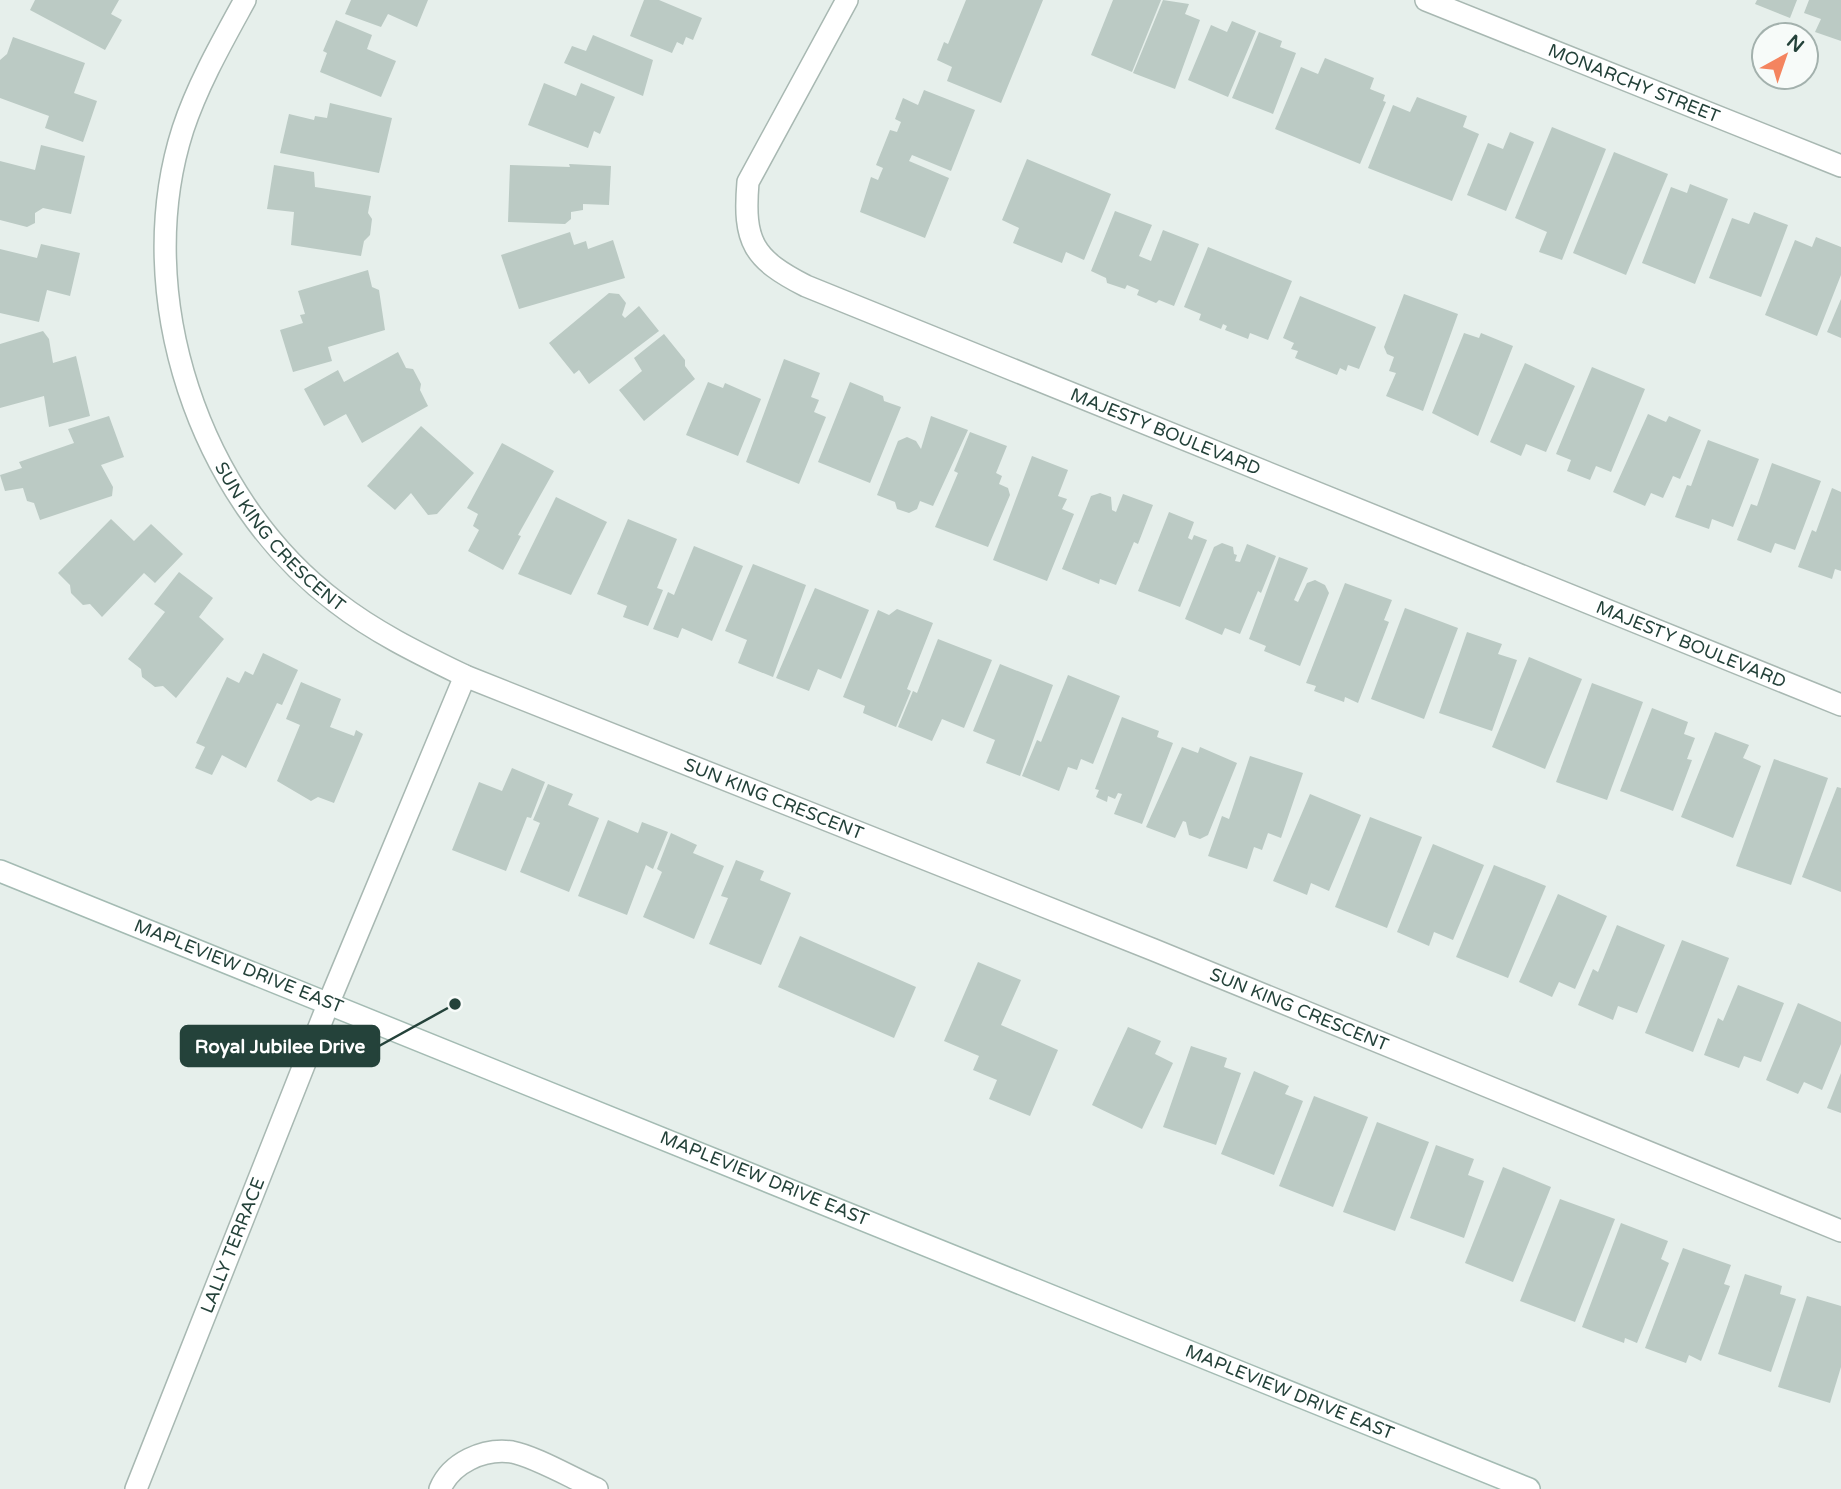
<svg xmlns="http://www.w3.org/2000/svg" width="1841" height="1489" font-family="'Varela Round',sans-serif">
<rect width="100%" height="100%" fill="#e6efeb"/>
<g fill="#bbcac4">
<path d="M 35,0 L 119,0 L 111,14 L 122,20 L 105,50 L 30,10 Z"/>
<path d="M 351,0 L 428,0 L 417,27 L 388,14 L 381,27 L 345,14 Z"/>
<path d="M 644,0 L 659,0 L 702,18 L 693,40 L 686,37 L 683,45 L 677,42 L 672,53 L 630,36 Z"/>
<path d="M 966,0 L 1043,0 L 1001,103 L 947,81 L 952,67 L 937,60 L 944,42 L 948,44 Z"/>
<path d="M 1113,0 L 1161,0 L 1132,72 L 1091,55 Z"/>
<path d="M 1163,0 L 1189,4 L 1185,14 L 1200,20 L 1175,89 L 1133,73 Z"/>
<path d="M 1757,0 L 1797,0 L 1790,18 L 1755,4 Z"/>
<path d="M 1809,0 L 1841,0 L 1841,41 L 1815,32 L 1821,19 L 1804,13 Z"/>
<path d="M 336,20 L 372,35 L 367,49 L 396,61 L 381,97 L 320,72 L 327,53 L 323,51 Z"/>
<path d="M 1232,21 L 1256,31 L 1228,97 L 1188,80 L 1211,25 L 1227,32 Z"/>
<path d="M 1259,32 L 1282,41 L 1280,47 L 1296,53 L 1273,114 L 1232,98 Z"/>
<path d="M 593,35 L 653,60 L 643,96 L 564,63 L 572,46 L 586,51 Z"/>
<path d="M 13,37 L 85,63 L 74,93 L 97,101 L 83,142 L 45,128 L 49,116 L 0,98 L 0,60 L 7,54 Z"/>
<path d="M 1325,58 L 1374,78 L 1370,89 L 1385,95 L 1383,101 L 1386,102 L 1360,164 L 1275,129 L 1301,67 L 1318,74 Z"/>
<path d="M 544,83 L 576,96 L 581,83 L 615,97 L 600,134 L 594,131 L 588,148 L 528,125 Z"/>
<path d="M 924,90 L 975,110 L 951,171 L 912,155 L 909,161 L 949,178 L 925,238 L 860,212 L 871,177 L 878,180 L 883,168 L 876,165 L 890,130 L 897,132 L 901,122 L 895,119 L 903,98 L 918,105 Z"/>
<path d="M 1417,97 L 1467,116 L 1463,127 L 1479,134 L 1452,201 L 1368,168 L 1393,105 L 1410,112 Z"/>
<path d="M 330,103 L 392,118 L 379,173 L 280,153 L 289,114 L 314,120 L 315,116 L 327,118 Z"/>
<path d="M 1552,127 L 1606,149 L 1562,260 L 1539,252 L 1547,232 L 1515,218 Z"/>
<path d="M 1510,132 L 1534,142 L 1506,211 L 1467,195 L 1488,143 L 1503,149 Z"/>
<path d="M 41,145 L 85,156 L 71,214 L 43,208 L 35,213 L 35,223 L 27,227 L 0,220 L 0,161 L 35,170 Z"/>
<path d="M 1614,152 L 1668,174 L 1626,275 L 1573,253 Z"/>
<path d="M 1027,159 L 1111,194 L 1084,260 L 1066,252 L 1062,263 L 1013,243 L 1019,228 L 1002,220 Z"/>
<path d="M 569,164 L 611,166 L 609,205 L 583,204 L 583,210 L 571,212 L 571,219 L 565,224 L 508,222 L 510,165 L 570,167 Z"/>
<path d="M 274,165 L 314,172 L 315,187 L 371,196 L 368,213 L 372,219 L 370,235 L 364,241 L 361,256 L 291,245 L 294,212 L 267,209 Z"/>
<path d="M 1690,184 L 1728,199 L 1695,284 L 1642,263 L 1671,187 L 1687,193 Z"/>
<path d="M 1115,211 L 1152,225 L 1139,256 L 1151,261 L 1163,230 L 1199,244 L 1174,306 L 1159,300 L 1156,303 L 1137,295 L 1139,290 L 1127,285 L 1125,289 L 1107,283 L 1106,278 L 1091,271 Z"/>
<path d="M 1754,212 L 1788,225 L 1761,297 L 1709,278 L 1732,218 L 1749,224 Z"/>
<path d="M 570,232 L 574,245 L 586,241 L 588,249 L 613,240 L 625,278 L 519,309 L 501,255 Z"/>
<path d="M 1816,237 L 1841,247 L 1841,275 L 1817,336 L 1765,315 L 1795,240 L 1812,247 Z"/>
<path d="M 41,244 L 80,253 L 70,296 L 47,290 L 39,322 L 0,313 L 0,249 L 37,258 Z"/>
<path d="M 1208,247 L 1292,281 L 1268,340 L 1250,333 L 1248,339 L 1225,330 L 1227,326 L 1223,324 L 1221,329 L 1199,320 L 1201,314 L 1184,307 Z"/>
<path d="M 368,270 L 372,287 L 379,290 L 385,330 L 328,347 L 332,361 L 293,372 L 280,330 L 303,323 L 300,315 L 305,314 L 298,291 Z"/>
<path d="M 609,293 L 619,294 L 626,303 L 622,315 L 625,318 L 639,306 L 659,331 L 589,384 L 579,370 L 574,374 L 549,343 Z"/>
<path d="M 1404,294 L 1458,314 L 1423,411 L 1386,396 L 1396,373 L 1389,371 L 1394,357 L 1387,354 L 1384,347 Z"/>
<path d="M 1300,296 L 1376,327 L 1359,369 L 1348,365 L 1346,371 L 1340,368 L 1337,375 L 1295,358 L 1298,351 L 1291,349 L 1294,343 L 1283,338 Z"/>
<path d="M 1841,299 L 1841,338 L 1827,332 Z"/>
<path d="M 43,331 L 49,339 L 53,363 L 76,356 L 90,416 L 49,427 L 44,396 L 0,408 L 0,344 Z"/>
<path d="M 1464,333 L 1479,338 L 1481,333 L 1513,346 L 1478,436 L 1432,413 Z"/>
<path d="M 664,334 L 685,360 L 685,366 L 695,379 L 644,421 L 619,390 L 642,371 L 634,358 Z"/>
<path d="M 398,352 L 406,368 L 413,369 L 421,384 L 420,390 L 428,406 L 362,443 L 346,414 L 324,426 L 304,389 L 338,370 L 344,382 Z"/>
<path d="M 784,359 L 820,373 L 811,397 L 819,400 L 814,412 L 826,417 L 799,484 L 746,462 Z"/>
<path d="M 1525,363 L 1575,386 L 1546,452 L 1526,444 L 1521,456 L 1490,442 Z"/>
<path d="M 1592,367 L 1645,389 L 1611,472 L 1596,466 L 1590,480 L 1567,471 L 1571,460 L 1556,454 Z"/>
<path d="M 708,382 L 723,388 L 725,383 L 761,399 L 738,456 L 686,435 Z"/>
<path d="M 850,382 L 883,396 L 884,401 L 901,407 L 870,483 L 818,462 Z"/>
<path d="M 1648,414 L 1666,422 L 1669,416 L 1701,430 L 1680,479 L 1673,476 L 1663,498 L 1651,493 L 1645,506 L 1613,492 Z"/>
<path d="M 109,416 L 124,457 L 101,465 L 113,487 L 112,496 L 40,520 L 34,503 L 27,501 L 23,488 L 5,491 L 0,475 L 22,468 L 19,462 L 74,443 L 68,429 Z"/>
<path d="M 931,416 L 968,430 L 933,506 L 920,501 L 917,509 L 909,513 L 897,509 L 895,502 L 877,495 L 898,441 L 907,437 L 916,441 L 921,449 Z"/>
<path d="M 421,426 L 474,473 L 437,514 L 428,515 L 411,493 L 395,510 L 367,486 Z"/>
<path d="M 970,432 L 1007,446 L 996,473 L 1002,476 L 999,484 L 1008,488 L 1010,495 L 988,547 L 935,527 L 958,473 L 954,471 Z"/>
<path d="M 1708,440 L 1759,459 L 1733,527 L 1712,519 L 1709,529 L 1675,517 L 1687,485 L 1691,486 Z"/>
<path d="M 502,443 L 554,471 L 518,535 L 521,536 L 503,570 L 468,551 L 479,530 L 473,526 L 478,514 L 467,508 Z"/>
<path d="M 1032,456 L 1068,470 L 1058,496 L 1067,499 L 1062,509 L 1074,514 L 1047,581 L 993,560 Z"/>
<path d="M 1772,463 L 1821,481 L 1795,550 L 1775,543 L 1771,553 L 1737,540 L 1751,504 L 1757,506 Z"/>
<path d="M 1832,488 L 1841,492 L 1841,571 L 1835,569 L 1832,579 L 1798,567 L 1812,530 L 1816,532 Z"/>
<path d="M 1100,493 L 1111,497 L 1112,510 L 1116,512 L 1123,494 L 1153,505 L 1138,544 L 1134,542 L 1116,585 L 1100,579 L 1099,584 L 1062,569 L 1091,496 Z"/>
<path d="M 556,497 L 607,522 L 571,595 L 518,574 Z"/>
<path d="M 1169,512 L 1194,522 L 1188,538 L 1192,540 L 1194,535 L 1207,540 L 1180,607 L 1138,591 Z"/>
<path d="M 111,519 L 134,541 L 151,524 L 183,554 L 155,583 L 144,573 L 102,617 L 90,604 L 83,605 L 71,593 L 70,585 L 58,573 Z"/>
<path d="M 628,519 L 677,539 L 657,588 L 663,590 L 648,626 L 623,617 L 627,606 L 597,594 Z"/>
<path d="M 1222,543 L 1233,547 L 1234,554 L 1237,555 L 1235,561 L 1240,562 L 1247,544 L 1276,556 L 1261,593 L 1258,591 L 1240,634 L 1225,628 L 1222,635 L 1185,619 L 1214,547 Z"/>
<path d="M 694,546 L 743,566 L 712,641 L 682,628 L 678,638 L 653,629 L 668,592 L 674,595 Z"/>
<path d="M 1279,557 L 1308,568 L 1294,600 L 1298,602 L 1307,583 L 1315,580 L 1325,585 L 1329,593 L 1300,666 L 1264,651 L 1266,646 L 1249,639 Z"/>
<path d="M 753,564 L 806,585 L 773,677 L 738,663 L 747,640 L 725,631 Z"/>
<path d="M 179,572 L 213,598 L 199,617 L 224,639 L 176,698 L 163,686 L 155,687 L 142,677 L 141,669 L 128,659 L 165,612 L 154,604 Z"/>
<path d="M 1345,583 L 1392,600 L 1384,620 L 1389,622 L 1358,703 L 1345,697 L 1344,702 L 1314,691 L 1316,686 L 1306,683 Z"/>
<path d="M 815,588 L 869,610 L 841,679 L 818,669 L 809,691 L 776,678 Z"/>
<path d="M 1405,608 L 1458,628 L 1424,719 L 1371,699 Z"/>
<path d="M 897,609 L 933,623 L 907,689 L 911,691 L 896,727 L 863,713 L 865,706 L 843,697 L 878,610 L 889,615 Z"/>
<path d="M 1467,632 L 1502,644 L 1498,654 L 1517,660 L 1492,731 L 1439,713 Z"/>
<path d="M 938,639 L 992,660 L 964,728 L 942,719 L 932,741 L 898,727 L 913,691 L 917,693 Z"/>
<path d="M 263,653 L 298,670 L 282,705 L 277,703 L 246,768 L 222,755 L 212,775 L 195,768 L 205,747 L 196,743 L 227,677 L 239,683 L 245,671 L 253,675 Z"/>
<path d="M 1529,657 L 1582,679 L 1545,769 L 1492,747 Z"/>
<path d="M 1000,664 L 1053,685 L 1020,776 L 986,763 L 995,740 L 973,731 Z"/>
<path d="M 1068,675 L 1120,696 L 1093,764 L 1081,759 L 1077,770 L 1068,767 L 1059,791 L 1022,776 L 1037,740 L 1041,742 Z"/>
<path d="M 301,682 L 341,699 L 330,727 L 354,736 L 356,730 L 363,734 L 334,803 L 318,797 L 311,801 L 277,781 L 300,725 L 286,719 Z"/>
<path d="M 1592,683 L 1643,702 L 1607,800 L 1556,782 Z"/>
<path d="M 1652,708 L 1688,722 L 1684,734 L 1695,738 L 1687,759 L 1692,760 L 1673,811 L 1620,791 Z"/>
<path d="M 1122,717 L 1159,731 L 1157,737 L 1173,743 L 1142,824 L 1114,814 L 1122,794 L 1118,793 L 1115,799 L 1108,796 L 1107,802 L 1096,797 L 1099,790 L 1095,789 Z"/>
<path d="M 1715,732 L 1749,745 L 1743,758 L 1761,766 L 1733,838 L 1681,817 Z"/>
<path d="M 1182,747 L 1198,753 L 1200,747 L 1237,763 L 1208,835 L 1200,839 L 1189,835 L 1186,822 L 1183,821 L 1175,838 L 1146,827 Z"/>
<path d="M 1250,756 L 1303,773 L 1281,838 L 1268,833 L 1262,850 L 1254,847 L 1247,869 L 1208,856 L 1222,816 L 1229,819 Z"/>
<path d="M 1774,759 L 1828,778 L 1791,885 L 1736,866 Z"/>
<path d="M 512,768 L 545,782 L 531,818 L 527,817 L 506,871 L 452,850 L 479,782 L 502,791 Z"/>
<path d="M 548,784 L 573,794 L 568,805 L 599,818 L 569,892 L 520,872 L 540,823 L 533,820 Z"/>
<path d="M 1837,787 L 1841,788 L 1841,892 L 1802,877 Z"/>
<path d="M 1310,794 L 1361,815 L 1329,891 L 1311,883 L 1307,895 L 1273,881 Z"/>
<path d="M 1370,817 L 1422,837 L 1387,928 L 1335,907 Z"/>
<path d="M 608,820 L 638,833 L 642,822 L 668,832 L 653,869 L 646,865 L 627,915 L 578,896 Z"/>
<path d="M 671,833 L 697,845 L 693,853 L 724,866 L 694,939 L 643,917 L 662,872 L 657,869 Z"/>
<path d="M 1433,844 L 1484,865 L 1453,940 L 1434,932 L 1429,946 L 1397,932 Z"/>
<path d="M 736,860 L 764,871 L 760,880 L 791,893 L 761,965 L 709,944 L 728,898 L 721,896 Z"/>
<path d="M 1494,865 L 1546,886 L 1508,978 L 1456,957 Z"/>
<path d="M 1558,894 L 1607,916 L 1575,989 L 1559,982 L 1552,997 L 1519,982 Z"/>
<path d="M 1617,925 L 1665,945 L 1637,1013 L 1618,1006 L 1613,1020 L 1578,1005 L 1593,969 L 1598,972 Z"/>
<path d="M 800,936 L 916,987 L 894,1038 L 778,987 Z"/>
<path d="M 1682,940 L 1729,958 L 1693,1052 L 1645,1033 Z"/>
<path d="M 978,962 L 1021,980 L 1001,1025 L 1058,1050 L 1030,1116 L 989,1099 L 997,1080 L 973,1070 L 979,1056 L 944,1041 Z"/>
<path d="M 1738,985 L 1784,1003 L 1761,1062 L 1744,1056 L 1739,1068 L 1704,1055 L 1718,1018 L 1723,1021 Z"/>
<path d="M 1798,1003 L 1841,1022 L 1841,1044 L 1822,1090 L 1804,1082 L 1798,1094 L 1766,1080 Z"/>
<path d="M 1128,1027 L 1161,1041 L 1155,1054 L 1173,1063 L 1142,1129 L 1092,1105 Z"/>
<path d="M 1191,1046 L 1227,1058 L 1224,1067 L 1241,1073 L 1216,1145 L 1163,1127 Z"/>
<path d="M 1254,1071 L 1289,1086 L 1285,1094 L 1303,1101 L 1274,1175 L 1221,1154 Z"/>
<path d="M 1841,1073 L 1841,1113 L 1827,1108 Z"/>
<path d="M 1314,1096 L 1368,1117 L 1333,1207 L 1279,1186 Z"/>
<path d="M 1377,1122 L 1429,1142 L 1395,1231 L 1343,1212 Z"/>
<path d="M 1436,1145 L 1474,1159 L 1468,1175 L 1484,1181 L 1464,1238 L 1410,1218 Z"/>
<path d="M 1503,1167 L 1551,1187 L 1513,1282 L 1465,1263 Z"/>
<path d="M 1560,1199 L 1615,1219 L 1575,1322 L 1520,1301 Z"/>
<path d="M 1621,1223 L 1668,1241 L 1661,1259 L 1669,1263 L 1637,1343 L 1625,1338 L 1624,1343 L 1582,1327 Z"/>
<path d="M 1683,1248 L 1731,1265 L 1724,1284 L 1730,1286 L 1701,1361 L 1689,1355 L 1686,1363 L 1645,1348 Z"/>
<path d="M 1745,1274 L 1782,1286 L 1780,1294 L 1796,1299 L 1771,1372 L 1718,1354 Z"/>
<path d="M 1807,1296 L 1841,1306 L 1841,1367 L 1830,1403 L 1778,1387 Z"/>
</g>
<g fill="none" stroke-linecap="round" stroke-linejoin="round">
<g stroke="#a8b8b2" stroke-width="24">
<g id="minor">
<path id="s1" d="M 245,0 C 222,42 198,84 183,129 C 130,294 199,499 336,602 C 376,633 420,654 465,676 L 1154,950 L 1841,1231"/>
<path id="s2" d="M 847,0 L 748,182 C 743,242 753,259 806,286 L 1841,705"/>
<path id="s3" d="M 1426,0 L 1841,166"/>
<path id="s4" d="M 136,1489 L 329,1002 L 465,676"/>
<path d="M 440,1489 C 451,1463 483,1448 512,1452 C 534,1456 574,1479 597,1489"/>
</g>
</g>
<g stroke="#a4bbb3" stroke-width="24">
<g id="secondary">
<path id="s5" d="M 0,871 C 511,1073 1019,1283 1529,1489"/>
</g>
</g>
<use href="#minor" stroke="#fff" stroke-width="21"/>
<use href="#secondary" stroke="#fff" stroke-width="21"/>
</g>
<g text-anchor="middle" stroke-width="5" stroke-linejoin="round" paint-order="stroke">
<g font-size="18" fill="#24423a" stroke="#f7fbf9">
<text dy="6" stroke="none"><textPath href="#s3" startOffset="224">MONARCHY STREET</textPath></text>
<text dy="6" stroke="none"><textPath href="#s2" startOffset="726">MAJESTY BOULEVARD</textPath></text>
<text dy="6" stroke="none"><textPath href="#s1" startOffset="584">SUN KING CRESCENT</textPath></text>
<text dy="6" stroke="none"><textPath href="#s2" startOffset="1293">MAJESTY BOULEVARD</textPath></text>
<text dy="6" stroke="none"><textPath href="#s1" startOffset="1152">SUN KING CRESCENT</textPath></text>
<text dy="6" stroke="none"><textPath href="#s5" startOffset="257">MAPLEVIEW DRIVE EAST</textPath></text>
<text dy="6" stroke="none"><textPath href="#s1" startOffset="1718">SUN KING CRESCENT</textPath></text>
<text dy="6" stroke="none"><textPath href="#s5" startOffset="824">MAPLEVIEW DRIVE EAST</textPath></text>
<text dy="6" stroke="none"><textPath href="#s4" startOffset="262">LALLY TERRACE</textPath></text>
<text dy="6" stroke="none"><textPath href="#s5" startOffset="1391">MAPLEVIEW DRIVE EAST</textPath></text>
</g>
</g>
<path fill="none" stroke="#24423a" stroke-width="2.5" d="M455 1004L379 1046"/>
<circle fill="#24423a" stroke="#f7fbf9" stroke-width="2.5" cx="455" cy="1004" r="7"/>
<rect fill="#24423a" stroke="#24423a" stroke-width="2.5" x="181" y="1026" width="198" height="40" rx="7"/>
<g font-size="19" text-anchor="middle" font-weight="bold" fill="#fff">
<text x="280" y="1053">Royal Jubilee Drive</text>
</g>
<g transform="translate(1785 56) rotate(40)"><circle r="33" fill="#f7fbf9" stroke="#a3b1ad" stroke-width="2"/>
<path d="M0-5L12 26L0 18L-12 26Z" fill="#f4845f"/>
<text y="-10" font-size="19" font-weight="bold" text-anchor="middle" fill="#24423a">N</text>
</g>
</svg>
